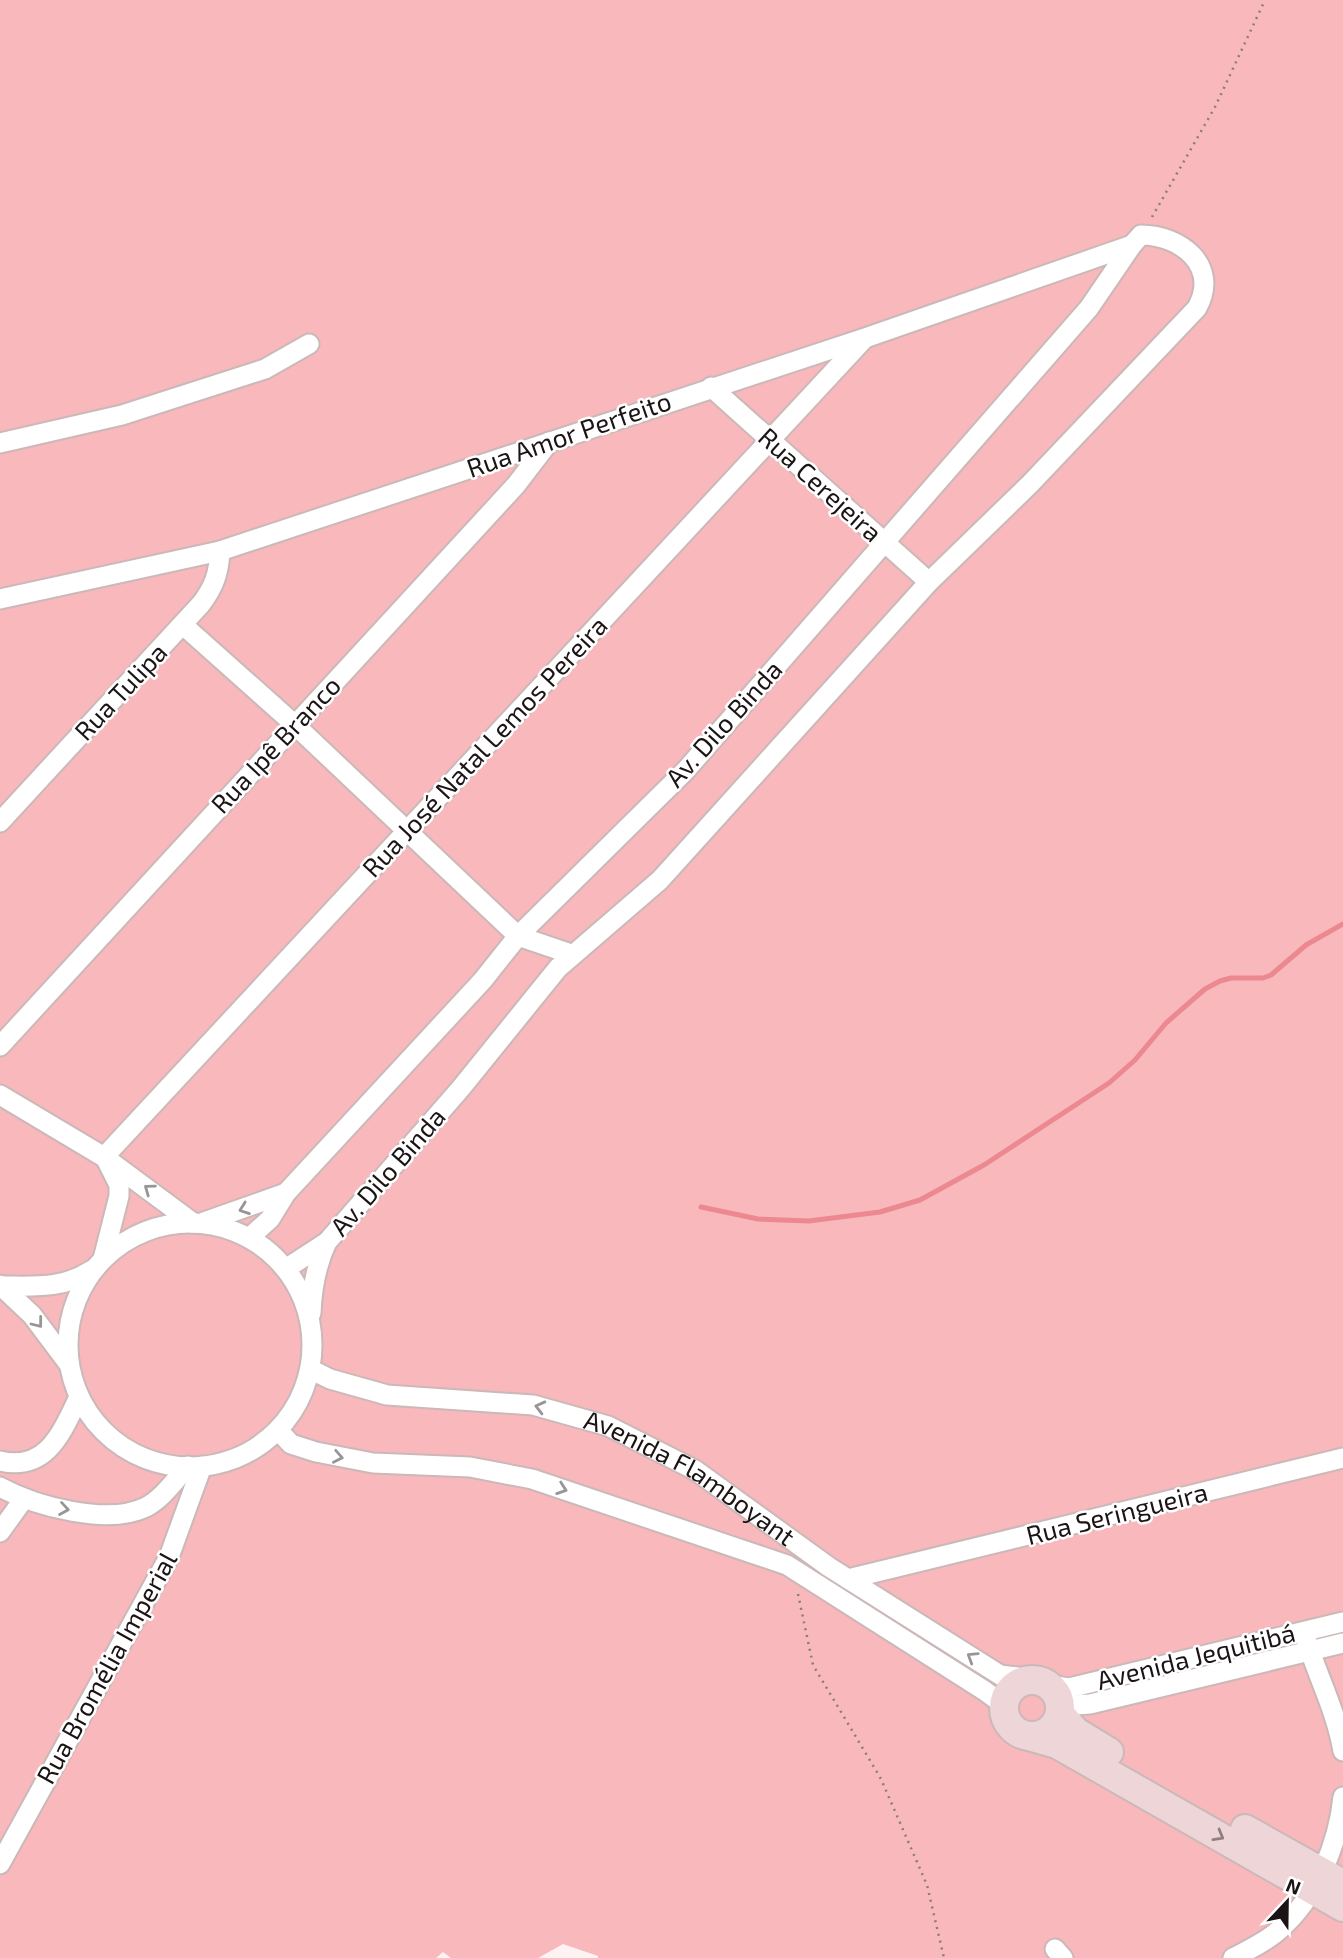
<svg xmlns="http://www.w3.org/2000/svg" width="1343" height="1958" font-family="'Exo 2',sans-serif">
<rect width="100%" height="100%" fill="#fef2f2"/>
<path fill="#f9b8bb" d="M 0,0 L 1343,0 L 1343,1958 L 598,1958 L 598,1956 L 563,1944 L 538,1958 L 451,1958 L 443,1952 L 436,1958 L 0,1958 Z"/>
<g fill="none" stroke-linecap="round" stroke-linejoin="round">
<path stroke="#eb8890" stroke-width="5" d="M 701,1207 L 758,1219 L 809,1221 L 880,1212 L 920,1200 L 984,1165 L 1109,1083 L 1135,1060 L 1166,1023 L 1205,989 L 1220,981 L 1231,978 L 1263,978 L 1271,975 L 1306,945 L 1343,924"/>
<g stroke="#cbb8b8" stroke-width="23">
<g id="street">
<path d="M 711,387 L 929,582"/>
<path d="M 0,443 L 122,415 L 265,369 L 309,344"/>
<path d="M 0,599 L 220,551 L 865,338 L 1132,245"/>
<path d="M 183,625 L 294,724 L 518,936 L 571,954"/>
<path d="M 0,822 L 201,604 C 214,587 219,573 220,551"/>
<path d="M 0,1046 L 516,485 L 549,442"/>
<path d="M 0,1095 L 104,1157 L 193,1223"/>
<path d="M 104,1157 L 863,340"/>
<path d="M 204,1222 L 286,1193"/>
<circle cx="190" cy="1345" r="122"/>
<path d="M 249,1238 L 270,1219 L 286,1193 L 483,980 L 518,936 L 686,770 L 1089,308 L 1132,245 L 1141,235 C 1181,235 1220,266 1197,308 L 1030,484 L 929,582 L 660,880 L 558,968 L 461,1088 L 327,1242 L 287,1268"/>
<path d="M 103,1259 L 119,1196 L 119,1185 L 107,1161"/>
<path d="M 0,1285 L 32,1315 L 68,1363"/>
<path d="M 2,1286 C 36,1286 63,1289 92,1270"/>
<path d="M 311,1313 C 312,1288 316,1265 327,1242"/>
<path id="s1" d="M 310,1369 L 330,1379 L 387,1395 L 533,1405 L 608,1426 L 695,1470 L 829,1567 L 1000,1675 L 1035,1679"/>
<path d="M 278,1430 L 291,1444 L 316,1452 L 373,1463 L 470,1467 L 532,1479 L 787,1565 L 985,1691 L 1001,1703 L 1003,1709"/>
<path d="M 0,1461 C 47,1472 62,1432 79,1397"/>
<path d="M 0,1487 C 35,1506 108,1526 146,1507 C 163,1498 175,1480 188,1466"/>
<path d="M 0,1532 L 23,1500"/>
<path d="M 848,1579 L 1343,1458"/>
<path d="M 1306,1639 C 1318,1677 1336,1711 1343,1751"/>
<path d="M 1049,1685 L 1069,1688 L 1343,1622"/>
<path d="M 1060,1706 L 1090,1704 L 1343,1643"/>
<path d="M 0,1864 L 169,1557 L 202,1466"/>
<path d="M 1055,1949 L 1063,1958"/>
<path d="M 1233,1958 C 1248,1950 1266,1942 1279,1930 C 1316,1898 1338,1845 1343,1797"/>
</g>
</g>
<g stroke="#cbb8b8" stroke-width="32">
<g id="secondary">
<circle cx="1032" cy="1708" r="28"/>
<path d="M 1060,1714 L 1076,1732 L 1109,1752"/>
<path d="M 1029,1736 L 1057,1744 L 1343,1907"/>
<path d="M 1245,1829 L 1343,1884"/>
</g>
</g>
<g stroke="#877e7e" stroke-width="2.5" stroke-dasharray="2 5" stroke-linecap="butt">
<path d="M 1152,217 L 1215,107 L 1265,0"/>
<path d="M 798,1594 L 813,1665 L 881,1779 L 927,1885 L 944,1958"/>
</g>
<use href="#street" stroke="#fff" stroke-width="19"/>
<use href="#secondary" stroke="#eed6d8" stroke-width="28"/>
</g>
<defs><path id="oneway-chevron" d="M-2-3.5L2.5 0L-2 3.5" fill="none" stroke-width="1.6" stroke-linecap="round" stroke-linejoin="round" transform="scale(1.75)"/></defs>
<g stroke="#989596">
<use href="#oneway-chevron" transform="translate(149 1189) rotate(-144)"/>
<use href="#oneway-chevron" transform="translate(244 1209) rotate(160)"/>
<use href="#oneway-chevron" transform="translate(38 1323) rotate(52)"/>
<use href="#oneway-chevron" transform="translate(540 1407) rotate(-166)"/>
<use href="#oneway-chevron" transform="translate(338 1457) rotate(11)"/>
<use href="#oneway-chevron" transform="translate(562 1489) rotate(19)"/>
<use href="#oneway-chevron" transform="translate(64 1509) rotate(9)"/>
<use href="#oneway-chevron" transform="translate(972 1657) rotate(-148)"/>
</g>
<use stroke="#8f7f80" href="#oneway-chevron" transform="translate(1219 1836) rotate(30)"/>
<g text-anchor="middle" stroke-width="5" stroke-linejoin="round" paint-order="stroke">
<g font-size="26" fill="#1b1415" stroke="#fff">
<text transform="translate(569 435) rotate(-19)" y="9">Rua Amor Perfeito</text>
<text transform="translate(820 485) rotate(42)" y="9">Rua Cerejeira</text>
<text transform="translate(121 692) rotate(-47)" y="9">Rua Tulipa</text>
<text transform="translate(724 724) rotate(-48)" y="9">Av. Dilo Binda</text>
<text transform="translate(276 745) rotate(-47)" y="9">Rua Ipê Branco</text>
<text transform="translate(485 747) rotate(-47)" y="9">Rua José Natal Lemos Pereira</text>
<text transform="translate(388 1172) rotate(-49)" y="9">Av. Dilo Binda</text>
<text dy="9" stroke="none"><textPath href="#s1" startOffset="402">Avenida Flamboyant</textPath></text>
<text transform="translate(1117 1514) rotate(-14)" y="9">Rua Seringueira</text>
<text transform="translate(1196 1657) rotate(-14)" y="9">Avenida Jequitibá</text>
<text transform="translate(107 1668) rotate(-61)" y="9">Rua Bromélia Imperial</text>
</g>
</g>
<g transform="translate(1287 1902) rotate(22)" stroke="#ffffff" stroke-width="5" paint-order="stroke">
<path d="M0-5L12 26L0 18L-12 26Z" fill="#1b1415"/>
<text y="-10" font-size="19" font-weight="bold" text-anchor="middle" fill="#1b1415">N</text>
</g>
</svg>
